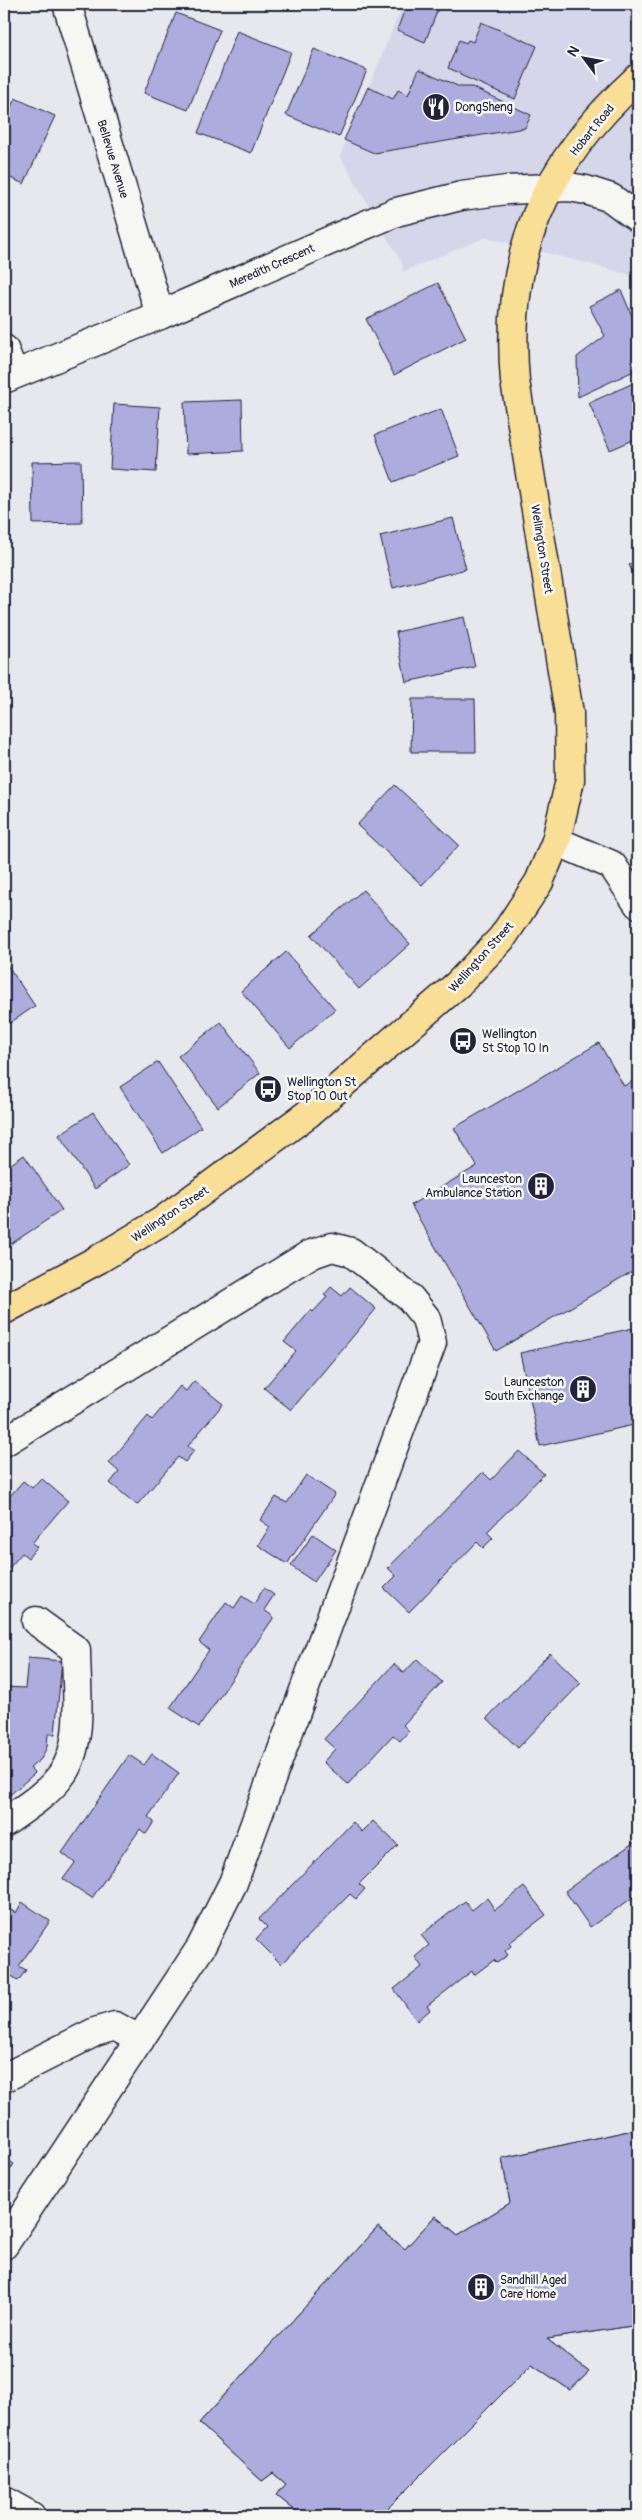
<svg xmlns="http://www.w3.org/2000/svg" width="642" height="2520" font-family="Pangolin,sans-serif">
<rect width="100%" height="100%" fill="#e7e7ee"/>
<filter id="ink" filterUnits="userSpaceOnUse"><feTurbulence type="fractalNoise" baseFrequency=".02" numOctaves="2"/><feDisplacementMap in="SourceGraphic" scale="10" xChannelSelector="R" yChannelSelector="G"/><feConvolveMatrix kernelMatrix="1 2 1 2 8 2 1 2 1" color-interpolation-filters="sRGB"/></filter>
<g filter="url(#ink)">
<path fill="#d5d6e9" d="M 403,4 L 638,4 L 638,273 L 635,276 L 486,237 L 402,272 L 403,265 L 340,156 Z"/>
<g fill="#acadde" stroke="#22223b" fill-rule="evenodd">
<path d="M 407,4 L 440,4 L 425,42 L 397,30 Z"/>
<path d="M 176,13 L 220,30 L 188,110 L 144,93 Z"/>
<path d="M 481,22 L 537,46 L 515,99 L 460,75 L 460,73 L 448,68 L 459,40 L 466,43 L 468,40 L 473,42 Z"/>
<path d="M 237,31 L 291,52 L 251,153 L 198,133 Z"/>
<path d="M 314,49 L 367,70 L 339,137 L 286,115 Z"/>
<path d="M 419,69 L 460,87 L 472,87 L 531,115 L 525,128 L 374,153 L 344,140 L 368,87 L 393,99 L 398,90 L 408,95 Z"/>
<path d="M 15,98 L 55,116 L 24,184 L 4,175 L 4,123 Z"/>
<path d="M 438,283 L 466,338 L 394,375 L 366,319 Z"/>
<path d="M 621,290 L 638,330 L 638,369 L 578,397 L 577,357 L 605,336 L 589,306 Z"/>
<path d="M 638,381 L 638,438 L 610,450 L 589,403 Z"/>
<path d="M 242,400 L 243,451 L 186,454 L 184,402 Z"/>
<path d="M 114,404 L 160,407 L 156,472 L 110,469 Z"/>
<path d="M 441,409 L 459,456 L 393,482 L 375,435 Z"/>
<path d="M 81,461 L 82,523 L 33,524 L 32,462 Z"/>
<path d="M 453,518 L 466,569 L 393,588 L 380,536 Z"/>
<path d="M 638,560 L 638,582 L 629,565 Z"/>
<path d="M 464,617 L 475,667 L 406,682 L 396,632 Z"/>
<path d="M 412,699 L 475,699 L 476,752 L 411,752 Z"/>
<path d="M 395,785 L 459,845 L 422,885 L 357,825 Z"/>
<path d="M 363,890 L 410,944 L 359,989 L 311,935 Z"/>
<path d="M 286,952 L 335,1009 L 290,1048 L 241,991 Z"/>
<path d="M 4,960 L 35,1006 L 4,1027 Z"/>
<path d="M 221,1022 L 260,1073 L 218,1107 L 178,1056 Z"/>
<path d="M 599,1043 L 624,1086 L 638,1078 L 638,1268 L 496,1351 L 411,1205 L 477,1166 L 454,1128 Z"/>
<path d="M 158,1062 L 201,1127 L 163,1153 L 120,1087 Z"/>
<path d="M 93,1112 L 129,1165 L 95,1189 L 59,1135 Z"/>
<path d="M 24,1155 L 62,1210 L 8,1246 L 4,1239 L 4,1169 Z"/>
<path d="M 331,1287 L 342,1296 L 350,1287 L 376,1309 L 291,1410 L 264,1388 L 296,1351 L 284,1342 L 311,1310 L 313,1312 L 327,1297 L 324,1295 Z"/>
<path d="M 638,1327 L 638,1424 L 540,1446 L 520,1353 Z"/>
<path d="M 194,1381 L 223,1404 L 188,1446 L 194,1451 L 185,1462 L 178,1457 L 137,1505 L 110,1483 L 119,1472 L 109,1463 L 148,1416 L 152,1420 L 180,1386 L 186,1391 Z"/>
<path d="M 519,1451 L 544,1474 L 487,1532 L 493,1538 L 483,1548 L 477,1542 L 409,1612 L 384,1588 L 396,1576 L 388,1568 L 483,1472 L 491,1480 Z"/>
<path d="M 306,1475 L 335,1494 L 287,1564 L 258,1545 L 270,1527 L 260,1520 L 276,1497 L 287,1503 Z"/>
<path d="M 41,1478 L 68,1501 L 32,1543 L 37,1547 L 28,1558 L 22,1553 L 4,1574 L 4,1503 L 23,1481 L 32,1488 Z"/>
<path d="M 313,1534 L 336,1550 L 314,1582 L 291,1566 Z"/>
<path d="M 264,1588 L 274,1595 L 264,1610 L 274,1617 L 199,1727 L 170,1708 L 209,1650 L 199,1642 L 226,1602 L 234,1608 L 242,1596 L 254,1604 Z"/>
<path d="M 550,1653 L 581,1683 L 518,1748 L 487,1718 Z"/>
<path d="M 28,1658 L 62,1661 L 55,1734 L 48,1734 L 47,1747 L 41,1759 L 30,1768 L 35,1773 L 4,1800 L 4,1687 L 25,1688 Z"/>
<path d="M 417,1659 L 442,1682 L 403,1725 L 409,1731 L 400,1741 L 393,1735 L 348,1784 L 323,1762 L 335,1749 L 324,1739 L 394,1664 L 404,1673 Z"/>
<path d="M 152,1754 L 179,1773 L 148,1817 L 154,1822 L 146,1834 L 140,1829 L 92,1898 L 63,1879 L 75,1863 L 62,1853 L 129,1755 L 144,1765 Z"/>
<path d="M 373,1821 L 398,1845 L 359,1884 L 365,1889 L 356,1899 L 350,1894 L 281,1964 L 256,1939 L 267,1927 L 259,1919 L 353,1822 L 362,1832 Z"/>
<path d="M 636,1841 L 638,1844 L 638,1894 L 590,1927 L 565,1891 Z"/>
<path d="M 524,1887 L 546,1915 L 509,1943 L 511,1946 L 505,1951 L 508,1955 L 497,1963 L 494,1960 L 474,1975 L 472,1971 L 427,2006 L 430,2010 L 417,2021 L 394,1989 L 422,1967 L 415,1957 L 429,1945 L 421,1935 L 465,1901 L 472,1910 L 487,1898 L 495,1910 Z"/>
<path d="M 22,1902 L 50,1921 L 19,1966 L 26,1970 L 18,1981 L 12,1976 L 4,1987 L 4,1906 L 16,1913 Z"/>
<path d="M 638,2129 L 638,2325 L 547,2339 L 589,2372 L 570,2390 L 532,2364 L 380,2516 L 302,2516 L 276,2495 L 286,2484 L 273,2473 L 262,2481 L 199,2423 L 378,2227 L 405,2249 L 435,2216 L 458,2235 L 510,2203 L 502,2158 ZM 386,2351 L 400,2364 L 309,2458 L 295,2445 Z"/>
<path d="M 638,2129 L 638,2325 L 547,2339 L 589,2372 L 570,2390 L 532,2364 L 380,2516 L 302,2516 L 276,2495 L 286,2484 L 273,2473 L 262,2481 L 199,2423 L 378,2227 L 405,2249 L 435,2216 L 458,2235 L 510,2203 L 502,2158 Z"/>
<path d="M 4,2158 L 14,2164 L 4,2179 Z"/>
</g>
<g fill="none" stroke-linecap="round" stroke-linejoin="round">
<g stroke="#22223b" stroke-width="31">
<g id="minor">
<path d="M 67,4 L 160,315"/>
<path d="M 4,349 L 14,374"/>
<path d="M 4,379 L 160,315 L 356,229 L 396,212 L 429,204 L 461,196 L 507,190 L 569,187 L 586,190 L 611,198 L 638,218"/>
<path d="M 556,841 L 612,865 L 638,904"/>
<path d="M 4,1442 L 309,1255 L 332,1247 L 351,1252 L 410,1298 L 426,1318 L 432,1343 L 233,1883 L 201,1947 L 4,2245"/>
<path d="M 4,1823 C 23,1809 45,1796 60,1777 C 85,1746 76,1689 76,1650 L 36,1621"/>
<path d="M 4,2078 L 95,2032 L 115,2026 L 140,2040"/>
<path d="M 4,2501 L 31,2516"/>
</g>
</g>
<g stroke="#22223b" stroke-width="31">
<path id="major" d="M 4,1310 L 99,1259 L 162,1221 L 309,1113 L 458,984 L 502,938 L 539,882 L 556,841 L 570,780 L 569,713 L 515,381 C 504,255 544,163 638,78"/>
</g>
<use href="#minor" stroke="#f6f6f2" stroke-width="28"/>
<use href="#major" stroke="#f9df96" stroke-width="28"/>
</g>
</g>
<defs>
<g id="restaurant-disc" transform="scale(1.4375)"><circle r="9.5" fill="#22223b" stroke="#f6f6f2"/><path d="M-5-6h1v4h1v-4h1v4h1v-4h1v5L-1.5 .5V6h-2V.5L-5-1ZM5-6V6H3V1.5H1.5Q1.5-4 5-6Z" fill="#fff"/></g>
<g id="bus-disc" transform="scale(1.4375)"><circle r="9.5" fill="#22223b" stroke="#f6f6f2"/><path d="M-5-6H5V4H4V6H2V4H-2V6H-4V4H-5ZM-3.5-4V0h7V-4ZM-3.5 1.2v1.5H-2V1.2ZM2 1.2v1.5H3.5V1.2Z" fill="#fff"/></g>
<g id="building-disc" transform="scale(1.4375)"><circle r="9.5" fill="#22223b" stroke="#f6f6f2"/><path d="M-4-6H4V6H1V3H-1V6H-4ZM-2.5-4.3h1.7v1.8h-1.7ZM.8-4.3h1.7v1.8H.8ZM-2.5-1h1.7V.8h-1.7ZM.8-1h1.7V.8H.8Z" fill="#fff"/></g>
</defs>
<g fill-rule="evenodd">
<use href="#restaurant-disc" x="436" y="107"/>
<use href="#bus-disc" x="463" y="1041"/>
<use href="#bus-disc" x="268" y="1089"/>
<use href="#building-disc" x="541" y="1186"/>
<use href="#building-disc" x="583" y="1389"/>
<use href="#building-disc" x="481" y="2287"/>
</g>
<g text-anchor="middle" stroke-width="5" stroke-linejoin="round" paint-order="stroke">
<g font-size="12" fill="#22223b" stroke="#f6f6f2" text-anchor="start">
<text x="455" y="111">DongSheng</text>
<text x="482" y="1038">Wellington<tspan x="482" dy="14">St Stop 10 In</tspan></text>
<text x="287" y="1086">Wellington St<tspan x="287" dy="14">Stop 10 Out</tspan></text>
<text x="522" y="1183" text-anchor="end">Launceston<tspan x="522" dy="14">Ambulance Station</tspan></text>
<text x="564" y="1386" text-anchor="end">Launceston<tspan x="564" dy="14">South Exchange</tspan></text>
<text x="500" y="2284">Sandhill Aged<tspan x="500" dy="14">Care Home</tspan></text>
</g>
<g font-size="12" fill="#22223b" stroke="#f6f6f2">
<text transform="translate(592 130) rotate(-51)" y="4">Hobart Road</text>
<text transform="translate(113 159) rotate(73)" y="4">Bellevue Avenue</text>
<text transform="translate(272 266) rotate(-24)" y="4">Meredith Crescent</text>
<text transform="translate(542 549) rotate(81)" y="4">Wellington Street</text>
<text transform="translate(481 957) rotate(-48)" y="4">Wellington Street</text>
<text transform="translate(170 1214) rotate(-34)" y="4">Wellington Street</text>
</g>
</g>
<rect width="642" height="2520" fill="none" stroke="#f6f6f2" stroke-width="20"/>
<rect x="10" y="10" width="622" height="2500" fill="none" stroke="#22223b" stroke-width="2" filter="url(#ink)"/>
<g transform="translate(584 58) rotate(302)" stroke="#f6f6f2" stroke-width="4" paint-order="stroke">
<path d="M0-4L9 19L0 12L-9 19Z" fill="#22223b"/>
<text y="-8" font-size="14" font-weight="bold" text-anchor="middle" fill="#22223b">N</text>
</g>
</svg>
